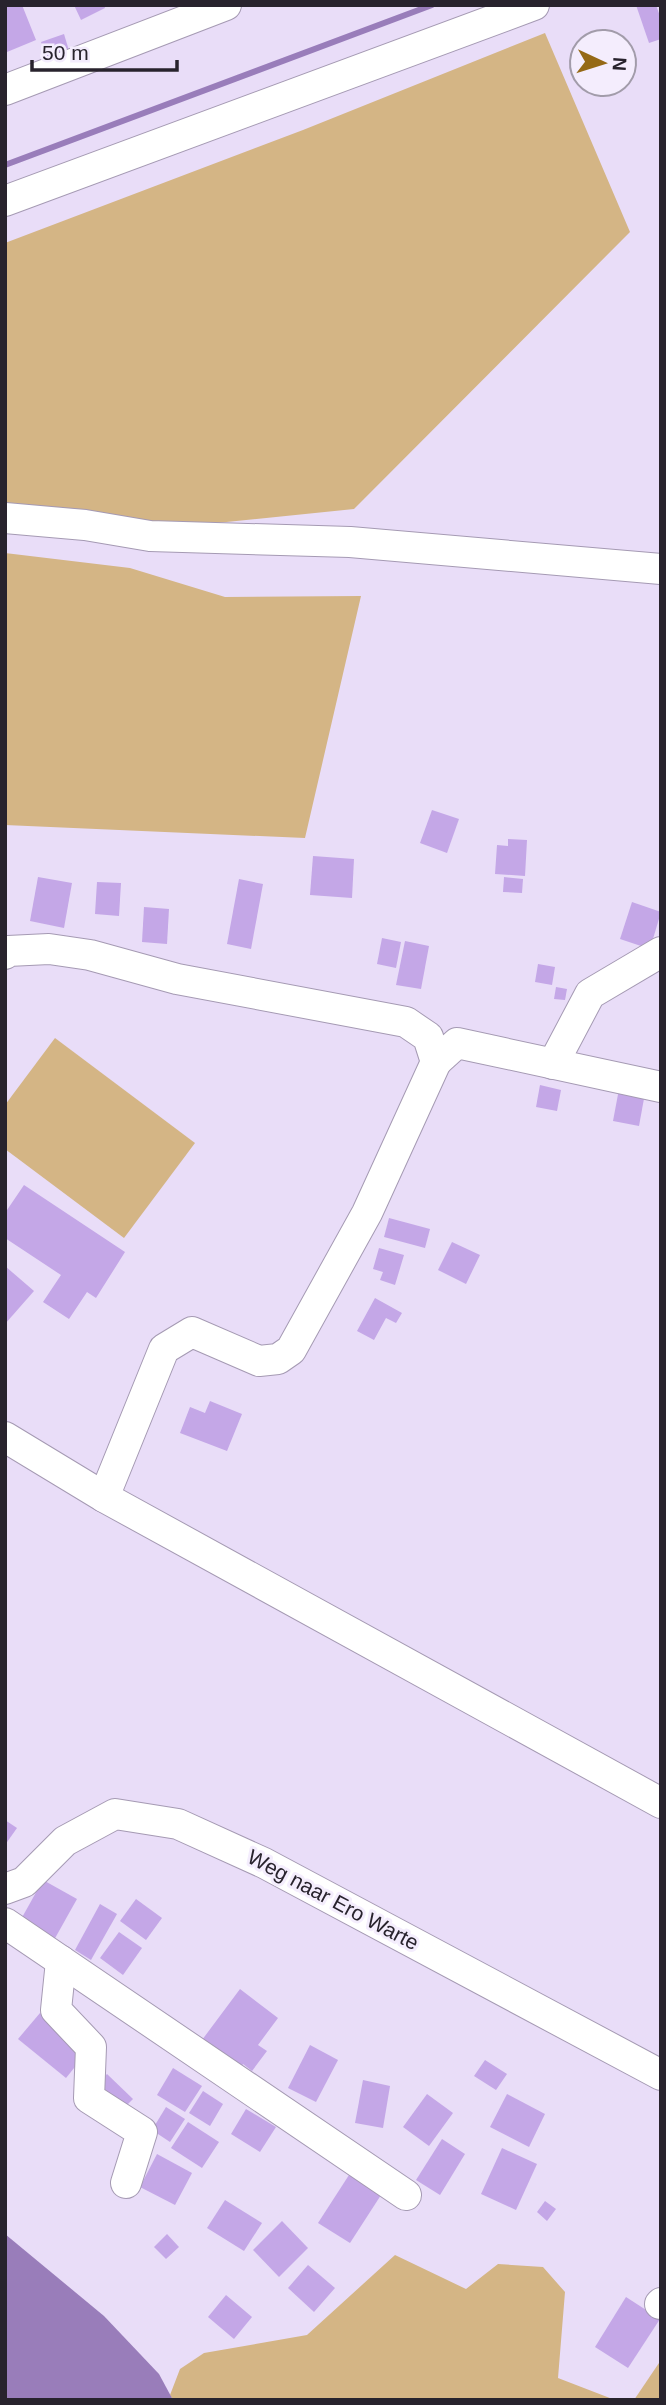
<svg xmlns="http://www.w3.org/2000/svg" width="666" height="2405" font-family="Helvetica,sans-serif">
<rect width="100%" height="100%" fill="#e9ddf8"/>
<g fill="#d4b585">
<path d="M 545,33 L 630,232 L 354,509 L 187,526 L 5,506 L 5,243 L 303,130 Z"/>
<path d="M 5,553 L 130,568 L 225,597 L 361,596 L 305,838 L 5,825 Z"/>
<path d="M 55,1038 L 195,1143 L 124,1238 L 5,1149 L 5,1105 Z"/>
<path d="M 395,2255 L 466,2289 L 498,2264 L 543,2267 L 565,2292 L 558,2378 L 615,2400 L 173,2400 L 170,2395 L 180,2369 L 204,2353 L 307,2335 Z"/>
<path d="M 661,2360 L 661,2400 L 634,2400 Z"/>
</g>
<path fill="#997dba" d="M 5,2234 L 104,2316 L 159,2374 L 173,2400 L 5,2400 Z"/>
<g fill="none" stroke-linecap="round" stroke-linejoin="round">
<path stroke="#997dba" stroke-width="6" d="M 5,165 L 432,5"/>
</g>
<g fill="#c4a7e7">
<path d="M 5,5 L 22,5 L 36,40 L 7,52 Z"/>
<path d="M 74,5 L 104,5 L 105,8 L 81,20 Z"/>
<path d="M 636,5 L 656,5 L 661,19 L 661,39 L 649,43 Z"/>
<path d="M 64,34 L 70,54 L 47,61 L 41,42 Z"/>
<path d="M 432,810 L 459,819 L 447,853 L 420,843 Z"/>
<path d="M 508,839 L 527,840 L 525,876 L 495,874 L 497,845 L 508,846 Z"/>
<path d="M 313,856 L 354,859 L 352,898 L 310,895 Z"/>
<path d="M 38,877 L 72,883 L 64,928 L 30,921 Z"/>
<path d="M 504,877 L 523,879 L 522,893 L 503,892 Z"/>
<path d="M 239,879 L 263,884 L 251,949 L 227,944 Z"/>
<path d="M 97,882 L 121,883 L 119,916 L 95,914 Z"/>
<path d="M 632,902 L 661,912 L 650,949 L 620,939 Z"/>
<path d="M 144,907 L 169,909 L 167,944 L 142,942 Z"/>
<path d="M 382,938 L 401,942 L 396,968 L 377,964 Z"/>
<path d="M 405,941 L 429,946 L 421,989 L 396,985 Z"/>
<path d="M 538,964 L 555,967 L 552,985 L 535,982 Z"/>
<path d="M 556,987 L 567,989 L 565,1000 L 554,999 Z"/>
<path d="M 540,1085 L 561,1090 L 557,1111 L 536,1107 Z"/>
<path d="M 619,1089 L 645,1093 L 639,1126 L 613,1121 Z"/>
<path d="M 24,1185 L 125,1252 L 96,1298 L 87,1292 L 69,1319 L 43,1302 L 61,1275 L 5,1238 L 5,1213 Z"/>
<path d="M 389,1218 L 430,1229 L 425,1248 L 384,1237 Z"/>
<path d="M 452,1242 L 480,1255 L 466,1284 L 438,1270 Z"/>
<path d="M 379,1248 L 404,1255 L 395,1285 L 380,1280 L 383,1272 L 373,1269 Z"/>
<path d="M 5,1266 L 34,1291 L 5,1324 Z"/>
<path d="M 375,1298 L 402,1313 L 396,1323 L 386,1318 L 374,1340 L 357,1331 Z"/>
<path d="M 210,1401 L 242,1414 L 227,1451 L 180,1433 L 190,1407 L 205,1413 Z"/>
<path d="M 5,1820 L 17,1828 L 5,1845 Z"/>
<path d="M 43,1880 L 77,1899 L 54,1940 L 20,1921 Z"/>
<path d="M 136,1899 L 162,1918 L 146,1940 L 120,1921 Z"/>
<path d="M 100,1904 L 117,1914 L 91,1960 L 75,1950 Z"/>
<path d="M 119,1932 L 142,1948 L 123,1975 L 100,1958 Z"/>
<path d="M 240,1989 L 278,2018 L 258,2045 L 267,2051 L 252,2071 L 243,2064 L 240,2069 L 202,2040 Z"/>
<path d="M 40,2013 L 87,2052 L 66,2078 L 18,2039 Z"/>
<path d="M 310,2045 L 338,2060 L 316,2102 L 288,2088 Z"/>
<path d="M 485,2060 L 507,2074 L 496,2090 L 474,2076 Z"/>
<path d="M 173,2068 L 202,2086 L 185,2112 L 157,2095 Z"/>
<path d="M 107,2074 L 133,2099 L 120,2112 L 95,2086 Z"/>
<path d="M 363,2080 L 390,2086 L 383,2128 L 355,2123 Z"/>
<path d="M 203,2091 L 223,2104 L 210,2126 L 189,2113 Z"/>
<path d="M 427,2094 L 453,2113 L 429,2146 L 403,2127 Z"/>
<path d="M 507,2094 L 545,2114 L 529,2147 L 490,2127 Z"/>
<path d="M 166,2107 L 185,2119 L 170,2142 L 152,2130 Z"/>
<path d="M 246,2109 L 276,2127 L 260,2152 L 231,2134 Z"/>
<path d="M 188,2122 L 219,2142 L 202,2168 L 171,2148 Z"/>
<path d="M 442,2139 L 465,2154 L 440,2195 L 416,2180 Z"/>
<path d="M 502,2148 L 537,2164 L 516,2210 L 481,2194 Z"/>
<path d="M 157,2154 L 192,2173 L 175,2205 L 140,2187 Z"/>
<path d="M 349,2175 L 381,2195 L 350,2243 L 318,2223 Z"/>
<path d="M 225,2200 L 262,2223 L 244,2251 L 207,2228 Z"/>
<path d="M 545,2201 L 556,2209 L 547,2221 L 537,2212 Z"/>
<path d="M 282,2221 L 308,2248 L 279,2277 L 253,2250 Z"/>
<path d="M 167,2234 L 179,2247 L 166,2259 L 154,2247 Z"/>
<path d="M 308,2265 L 335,2288 L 314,2312 L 288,2288 Z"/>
<path d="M 226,2295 L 252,2317 L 234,2339 L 208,2317 Z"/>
<path d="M 626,2297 L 660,2319 L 628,2368 L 595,2347 Z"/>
</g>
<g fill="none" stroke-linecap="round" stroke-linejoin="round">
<g stroke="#a59ab3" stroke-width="32">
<g id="minor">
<path d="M 5,90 L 226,5"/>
<path d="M 5,201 L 534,5"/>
<path d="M 5,518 L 85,525 L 150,536 L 350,542 L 661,569"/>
<path d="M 5,954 L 8,951 L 49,949 L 90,955 L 177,979 L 406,1022 L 428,1037 L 436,1062 L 457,1043 L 661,1087"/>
<path d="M 553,1064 L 590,994 L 661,952"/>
<path d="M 5,1437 L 104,1497 L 661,1803"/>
<path d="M 104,1497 L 164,1349 L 192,1332 L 259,1361 L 278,1359 L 291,1350 L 367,1213 L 436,1062"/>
<path d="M 5,1889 L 24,1882 L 65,1841 L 115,1814 L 178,1824 L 264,1863 L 661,2075"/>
<path d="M 5,1923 L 406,2195"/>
<path d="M 61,1961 L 56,2010 L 91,2047 L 89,2098 L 142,2132 L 126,2183"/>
<path d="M 660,2304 L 661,2303"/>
</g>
</g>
<use href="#minor" stroke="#fff" stroke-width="30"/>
</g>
<g text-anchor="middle" stroke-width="6" stroke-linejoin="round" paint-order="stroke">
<g font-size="21" fill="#28232d" stroke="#f4edfd">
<text transform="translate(333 1900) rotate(28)" y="7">Weg naar Ero Warte</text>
</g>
</g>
<rect width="666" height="2405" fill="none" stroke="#28232d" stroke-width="14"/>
<g transform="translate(603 63) rotate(94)"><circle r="33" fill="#f4edfd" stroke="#a29caa" stroke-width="2"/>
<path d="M0-5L12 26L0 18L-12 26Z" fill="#956916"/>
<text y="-10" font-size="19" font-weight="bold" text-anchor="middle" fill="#28232d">N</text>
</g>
<path d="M32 60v10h145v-10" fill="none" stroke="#28232d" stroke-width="3.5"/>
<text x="42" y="60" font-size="21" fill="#28232d" stroke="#f4edfd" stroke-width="5" paint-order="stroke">50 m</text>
</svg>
